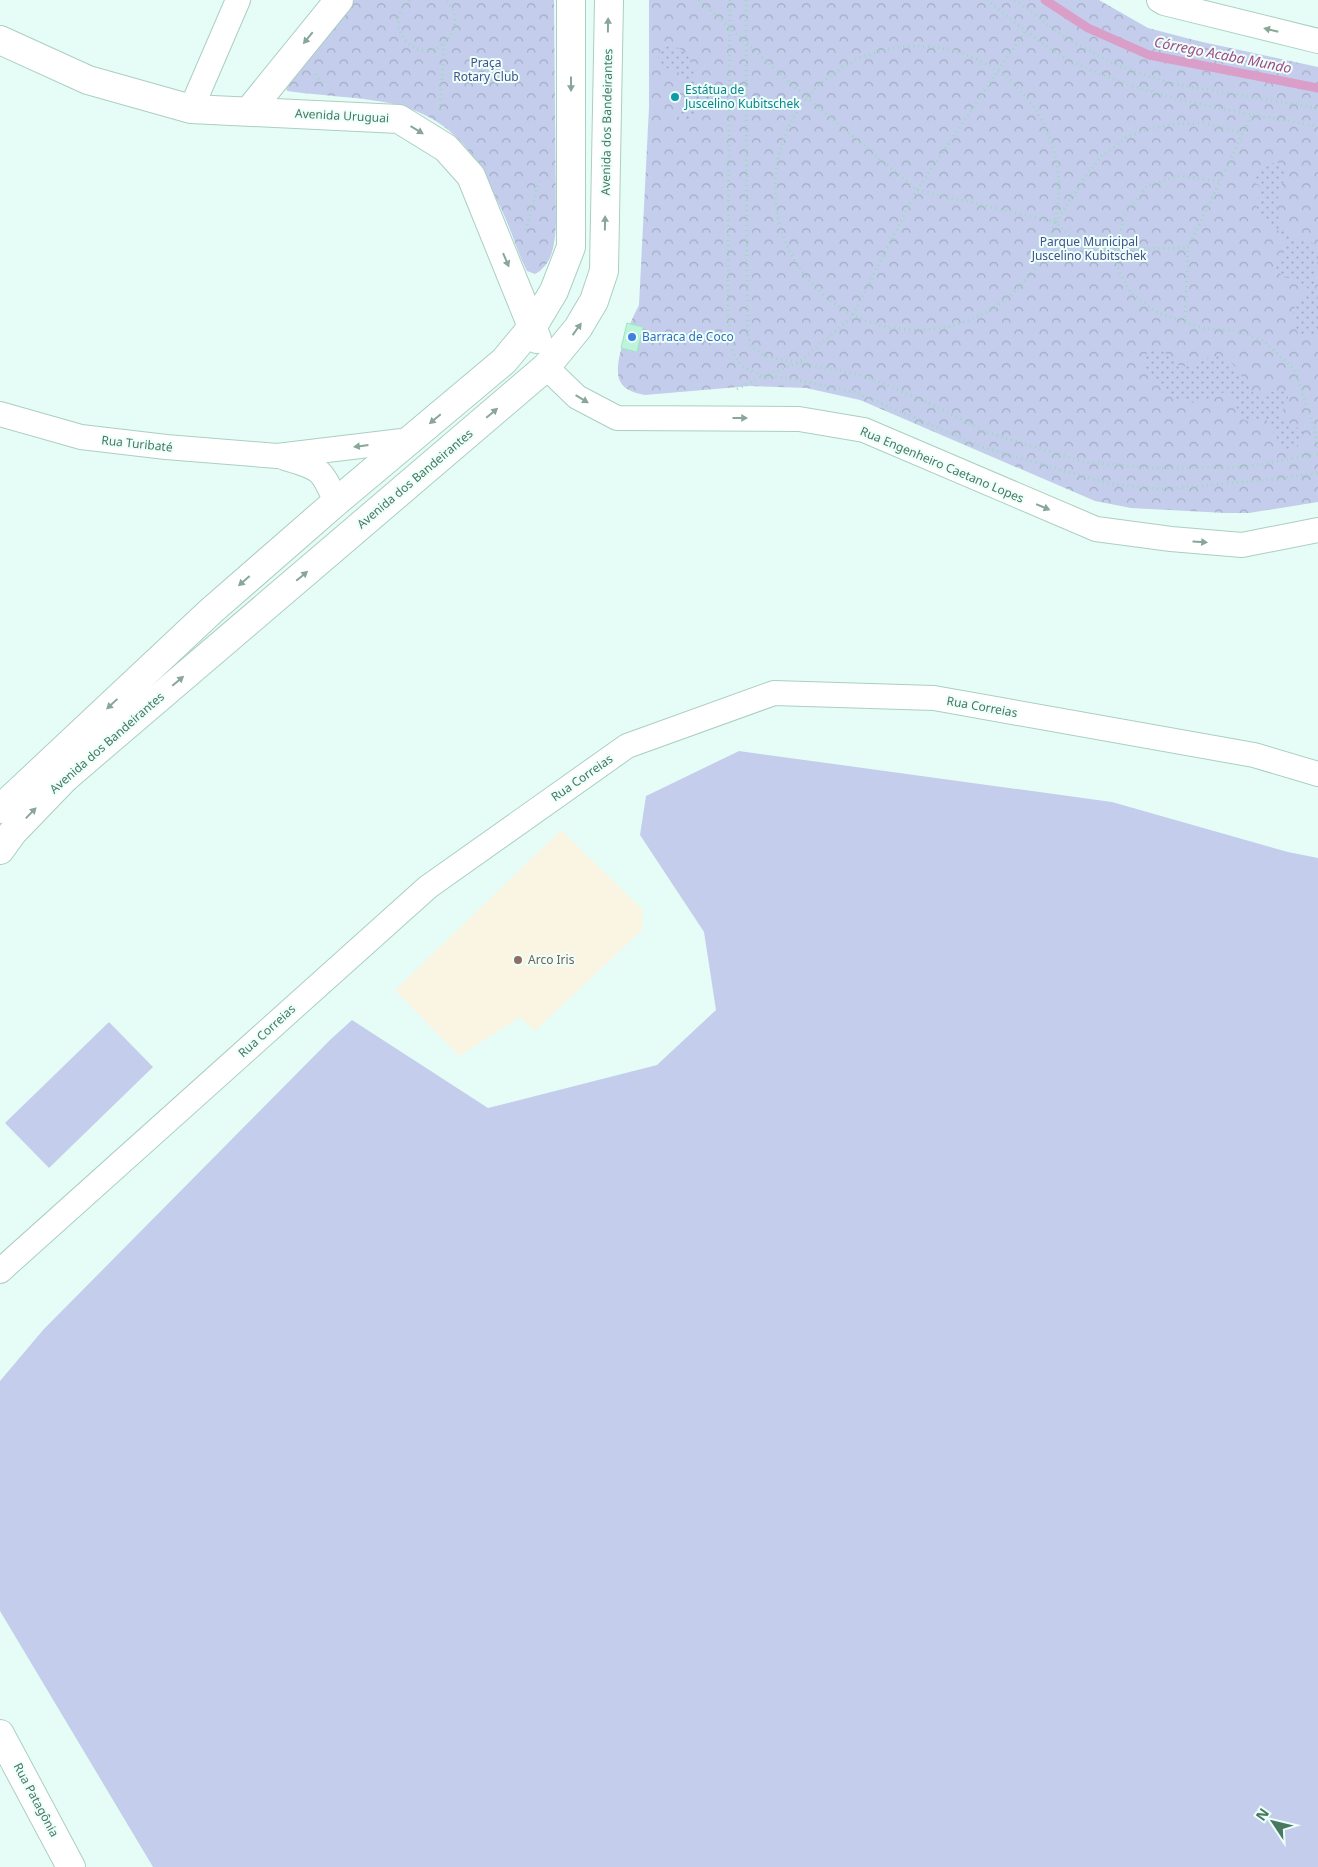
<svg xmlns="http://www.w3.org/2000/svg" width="1318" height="1867" font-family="'Noto Sans',sans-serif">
<defs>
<pattern id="forest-crowns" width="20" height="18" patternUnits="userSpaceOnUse" patternTransform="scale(1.25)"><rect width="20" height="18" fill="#c4ceec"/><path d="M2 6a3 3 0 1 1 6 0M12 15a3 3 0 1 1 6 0" fill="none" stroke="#a1acc3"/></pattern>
<pattern id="garden-dots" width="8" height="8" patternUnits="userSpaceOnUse" patternTransform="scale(1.25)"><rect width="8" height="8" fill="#c4ceec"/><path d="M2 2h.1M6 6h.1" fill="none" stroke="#a1acc3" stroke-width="1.8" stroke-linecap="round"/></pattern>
</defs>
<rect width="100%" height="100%" fill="#e6fdf7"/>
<path fill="#faf4e3" d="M 561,830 L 643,910 L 642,930 L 535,1031 L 520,1017 L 459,1056 L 395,990 Z"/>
<g fill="#c4ceec">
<path d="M 739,751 L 1112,802 L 1288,852 L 1318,858 L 1318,1867 L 153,1867 L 0,1611 L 0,1381 L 43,1330 L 330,1040 L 352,1020 L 488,1108 L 657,1065 L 716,1010 L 704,932 L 640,835 L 646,796 Z"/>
<path d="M 109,1022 L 153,1067 L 49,1168 L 5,1123 Z"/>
</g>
<g fill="url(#forest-crowns)">
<path d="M 352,0 L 554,0 L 556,222 C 555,241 554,264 535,274 L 527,271 C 520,258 516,245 511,232 C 504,214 496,197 487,180 C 441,90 372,103 287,91 L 286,86 L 288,80 Z"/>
<path d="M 649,0 L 1099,0 L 1148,28 L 1198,41 L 1318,67 L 1318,502 L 1249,513 L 1225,513 L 1131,508 L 1095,501 L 860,400 L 806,388 L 750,386 L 645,395 C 636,393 626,391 621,383 C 610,367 631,320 639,305 L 649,107 Z"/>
</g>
<g fill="url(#garden-dots)">
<path d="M 669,46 C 698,49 687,74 701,84 C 705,87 711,87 716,89 L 720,96 L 720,104 L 710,108 L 703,107 L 684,122 L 678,117 L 678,112 C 693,99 697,81 676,71 C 669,68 663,69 658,61 C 658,54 661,47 669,46 Z"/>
<path d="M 1269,163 L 1280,163 L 1285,167 C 1287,175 1283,182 1280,190 C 1273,212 1279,230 1299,241 L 1310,240 L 1317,250 L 1318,257 L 1314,284 L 1318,299 L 1318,335 L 1299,335 C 1288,316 1293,302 1309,290 C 1302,279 1285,281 1276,270 C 1277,259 1280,260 1284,252 C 1292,235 1271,225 1260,219 C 1255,208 1256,202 1261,191 L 1259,185 L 1253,182 L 1252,177 L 1261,168 Z"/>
<path d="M 1154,348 C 1170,351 1170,364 1182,366 C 1191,368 1200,361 1208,358 C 1234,348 1241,382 1256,395 C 1264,396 1289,382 1288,400 C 1288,404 1282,410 1280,414 L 1281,418 L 1303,431 C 1303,443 1297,448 1286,449 L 1281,445 L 1266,419 C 1257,416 1254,424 1242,419 C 1237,412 1236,401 1229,395 C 1220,388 1209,400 1200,402 C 1192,404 1181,401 1174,397 C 1161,391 1153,377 1144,366 C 1143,357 1146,353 1154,348 Z"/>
</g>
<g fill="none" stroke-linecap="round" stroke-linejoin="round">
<path stroke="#da9fc9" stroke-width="9" d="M 1045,0 L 1088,28 L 1149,55 L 1318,88"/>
</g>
<path fill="#bdf4da" stroke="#9ce7c3" d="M 627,323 L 643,327 L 637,352 L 621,348 Z"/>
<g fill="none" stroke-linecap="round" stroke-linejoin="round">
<g stroke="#abcfc0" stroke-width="26">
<g id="minor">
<path d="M 1159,0 L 1164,3 L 1318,41"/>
<path d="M 191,109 L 238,0"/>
<path d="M 546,367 L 577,397 L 617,418 L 799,419 L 864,430 L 1096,529 L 1171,539 L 1242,545 L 1318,530"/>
<path d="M 0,414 L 81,437 L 166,447 L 277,456 L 410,440"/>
<path d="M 285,458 C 321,469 321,468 336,502"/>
<path d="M 0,1271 L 428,887 L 627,746 L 774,693 L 934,698 L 1254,755 L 1318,774"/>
</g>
</g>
<g stroke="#abcfc0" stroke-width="30">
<g id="tertiary">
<path d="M 0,40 L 88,80 L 191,109 L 399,119 L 446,148 L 471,176 L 537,339"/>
<path d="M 249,111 L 339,0"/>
<path d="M 0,809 L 211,611 L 336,502 L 504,361 L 533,326 L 554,291 L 571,247 L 571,0"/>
<path d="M 0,850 L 13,832 L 65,778 L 546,367 L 578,328 L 594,301 L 604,271 L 609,0"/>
<path d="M 0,1734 L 71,1867"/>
</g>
</g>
<g stroke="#9fd9be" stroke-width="3" stroke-dasharray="1 4" stroke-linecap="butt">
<path d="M 409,0 C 401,6 398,15 399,24 C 399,31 402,37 407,42 C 432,69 474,26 445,0"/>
<path d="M 699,0 L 806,97 L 917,190 L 1056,222 L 1080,247 L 1115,249 L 1188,248 L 1251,116"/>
<path d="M 730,0 L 728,315 L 733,353 L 741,365 L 749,370 L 763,376 L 788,378 L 855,392 L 982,447 L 1110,484 L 1161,489 L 1268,480 L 1318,473"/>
<path d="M 746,0 L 747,297 L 748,337 L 753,348 L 765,356 L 856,374 L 872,379 L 931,404 L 986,432 L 1084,462 L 1152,468 L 1244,467 L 1318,454"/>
<path d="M 987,0 C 1012,20 1037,42 1066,58 C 1145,99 1232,111 1318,126"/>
<path d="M 1015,0 L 1066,38 L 1114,64 L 1169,83 L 1318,108"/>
<circle cx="917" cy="188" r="142"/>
<path d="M 316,74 L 320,81 L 324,85"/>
<path d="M 440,110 L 444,44"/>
<path d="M 1219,181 L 1178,176 L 1147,186 L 1125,214 L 1115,249 L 1119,272 L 1132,294 L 1157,313 L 1207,329 L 1236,331 L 1264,341 L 1295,370 L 1315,430 L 1318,448"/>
<path d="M 1056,222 L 1087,174 L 1102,156 L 1127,137 L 1151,128 L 1179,124 L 1204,123 L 1242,133"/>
<path d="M 526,230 L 539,181"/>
<path d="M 1185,322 L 1188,248"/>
<path d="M 737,389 L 763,376 L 798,363 L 852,317 L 917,190 L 1025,31"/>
</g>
<use href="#minor" stroke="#fff" stroke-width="24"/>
<use href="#tertiary" stroke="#fff" stroke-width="28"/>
</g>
<defs><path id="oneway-solid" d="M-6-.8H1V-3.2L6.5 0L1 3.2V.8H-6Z" transform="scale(1.25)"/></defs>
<g fill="#89a798">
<use href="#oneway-solid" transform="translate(608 25) rotate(-89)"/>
<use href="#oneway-solid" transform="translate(1271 30) rotate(-166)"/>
<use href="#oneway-solid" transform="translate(308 38) rotate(129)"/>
<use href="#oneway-solid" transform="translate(571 84) rotate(90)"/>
<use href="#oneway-solid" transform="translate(417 130) rotate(31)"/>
<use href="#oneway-solid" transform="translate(605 223) rotate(-89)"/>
<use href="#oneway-solid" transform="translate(506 260) rotate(67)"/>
<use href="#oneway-solid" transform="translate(577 329) rotate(-54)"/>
<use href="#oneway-solid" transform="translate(582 399) rotate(31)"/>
<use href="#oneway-solid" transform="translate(492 413) rotate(-40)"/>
<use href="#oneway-solid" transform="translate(740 418)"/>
<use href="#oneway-solid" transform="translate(435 419) rotate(140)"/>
<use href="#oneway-solid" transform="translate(361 446) rotate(173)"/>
<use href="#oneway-solid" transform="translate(1043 507) rotate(23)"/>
<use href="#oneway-solid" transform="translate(1200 542) rotate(4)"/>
<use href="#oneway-solid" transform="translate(302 576) rotate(-40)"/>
<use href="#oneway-solid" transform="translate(244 581) rotate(139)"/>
<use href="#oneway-solid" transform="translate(178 681) rotate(-40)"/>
<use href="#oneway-solid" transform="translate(112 704) rotate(137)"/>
<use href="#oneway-solid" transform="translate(31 813) rotate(-46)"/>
</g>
<circle fill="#0f9aa8" stroke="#edfffa" stroke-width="2" cx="675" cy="97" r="5"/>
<circle fill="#3f7fe0" stroke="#edfffa" stroke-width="2" cx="632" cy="337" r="5"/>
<circle fill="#8d6e63" stroke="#edfffa" stroke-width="2" cx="518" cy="960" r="5"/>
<g text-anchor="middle" stroke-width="4" stroke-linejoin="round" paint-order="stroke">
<g font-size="12" fill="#46518a" stroke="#edfffa">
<text x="486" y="67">Praça<tspan x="486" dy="14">Rotary Club</tspan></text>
<text x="1089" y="246">Parque Municipal<tspan x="1089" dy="14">Juscelino Kubitschek</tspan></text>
</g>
<g font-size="12" fill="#0d838f" stroke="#edfffa" text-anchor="start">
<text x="685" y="94">Estátua de<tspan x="685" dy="14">Juscelino Kubitschek</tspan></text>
</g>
<g font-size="12" fill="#497860" stroke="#edfffa">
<text transform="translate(342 116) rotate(3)" y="4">Avenida Uruguai</text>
<text transform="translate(607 122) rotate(-89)" y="4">Avenida dos Bandeirantes</text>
<text transform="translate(137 444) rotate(6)" y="4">Rua Turibaté</text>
<text transform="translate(942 465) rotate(23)" y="4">Rua Engenheiro Caetano Lopes</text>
<text transform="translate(415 479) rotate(-40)" y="4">Avenida dos Bandeirantes</text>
<text transform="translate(982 707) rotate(10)" y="4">Rua Correias</text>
<text transform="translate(107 743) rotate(-41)" y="4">Avenida dos Bandeirantes</text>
<text transform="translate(582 778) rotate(-35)" y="4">Rua Correias</text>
<text transform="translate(267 1031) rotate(-42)" y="4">Rua Correias</text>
<text transform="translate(36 1800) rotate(62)" y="4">Rua Patagônia</text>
</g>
<g font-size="12" fill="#366cbe" stroke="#edfffa" text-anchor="start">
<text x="642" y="341">Barraca de Coco</text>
</g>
<g font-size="12" fill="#785e54" stroke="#edfffa" text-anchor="start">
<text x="528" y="964">Arco Iris</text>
</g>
<g font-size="14" font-style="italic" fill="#a24b87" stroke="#edfffa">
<text transform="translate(1223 55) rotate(11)" y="5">Córrego Acaba Mundo</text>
</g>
</g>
<g transform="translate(1273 1822) rotate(305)" stroke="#edfffa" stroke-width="4" paint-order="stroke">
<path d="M0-4L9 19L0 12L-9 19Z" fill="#497860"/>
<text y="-8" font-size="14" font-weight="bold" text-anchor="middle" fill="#497860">N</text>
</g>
</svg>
